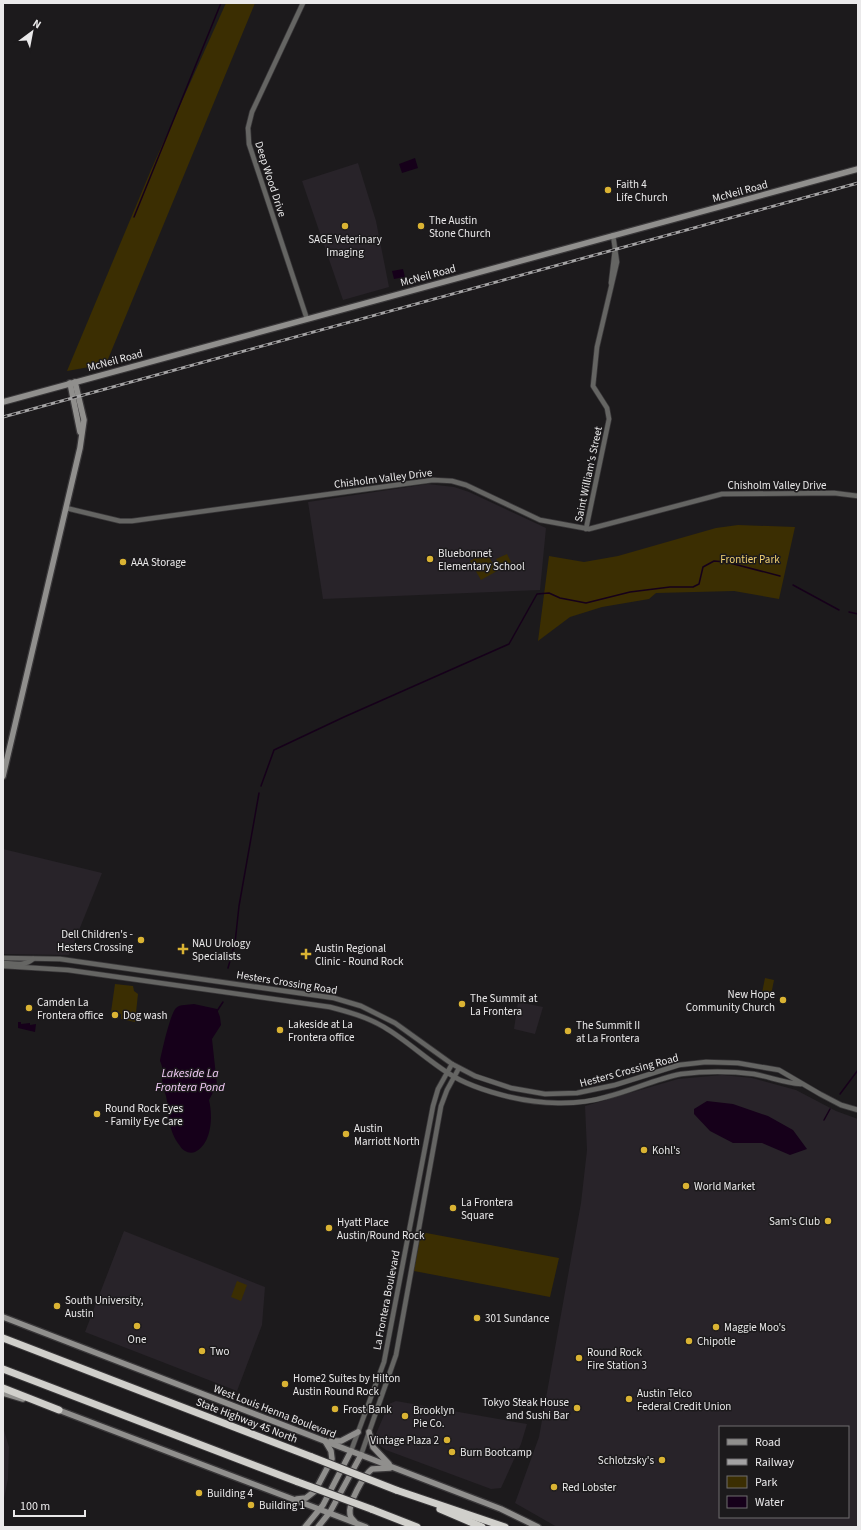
<svg xmlns="http://www.w3.org/2000/svg" width="861" height="1530" font-family="'Source Sans 3',sans-serif">
<rect width="100%" height="100%" fill="#1c1a1c"/>
<g fill="#282329" fill-rule="evenodd">
<path d="M 358,163 L 376,221 L 389,287 L 343,300 L 302,181 Z"/>
<path d="M 428,484 L 454,487 L 469,492 L 546,528 L 540,590 L 323,599 L 308,502 Z"/>
<path d="M 3,849 L 102,873 L 69,955 L 3,954 Z"/>
<path d="M 518,1002 L 543,1007 L 535,1034 L 514,1029 Z"/>
<path d="M 722,1075 L 752,1078 L 796,1090 L 836,1111 L 858,1119 L 858,1527 L 557,1527 L 515,1503 L 539,1437 L 581,1203 L 587,1150 L 585,1106 L 678,1079 ZM 720,1427 L 848,1427 L 848,1517 L 720,1517 Z"/>
<path d="M 124,1231 L 265,1287 L 262,1325 L 237,1391 L 85,1332 Z"/>
<path d="M 396,1401 L 527,1424 L 521,1444 L 501,1488 L 491,1489 L 386,1450 L 379,1445 L 375,1436 L 389,1404 Z"/>
<path d="M 3,1427 L 9,1447 L 8,1479 L 3,1503 Z"/>
</g>
<g fill="#3b2e02">
<path d="M 226,3 L 255,3 L 106,364 L 67,371 L 151,170 Z"/>
<path d="M 738,525 L 795,527 L 779,599 L 734,591 L 656,593 L 649,599 L 602,607 L 570,617 L 538,641 L 549,556 L 584,562 L 618,556 L 716,528 Z"/>
<path d="M 486,552 L 497,571 L 481,580 L 470,561 Z"/>
<path d="M 507,554 L 511,562 L 502,570 L 496,559 Z"/>
<path d="M 765,978 L 774,980 L 771,995 L 762,993 Z"/>
<path d="M 115,984 L 133,986 L 134,991 L 138,994 L 135,1022 L 121,1019 L 121,1014 L 111,1012 Z"/>
<path d="M 421,1232 L 559,1258 L 550,1297 L 414,1271 Z"/>
<path d="M 237,1281 L 247,1285 L 241,1301 L 231,1297 Z"/>
</g>
<g fill="#16001a">
<path d="M 415,158 L 418,168 L 402,173 L 399,164 Z"/>
<path d="M 403,269 L 405,277 L 394,279 L 392,271 Z"/>
<path d="M 194,1004 L 217,1009 L 220,1017 L 221,1025 L 212,1039 L 217,1085 L 209,1100 C 213,1116 212,1144 195,1152 C 189,1154 183,1151 180,1146 C 167,1129 170,1115 166,1096 C 165,1092 163,1089 162,1085 C 162,1076 164,1069 160,1061 C 162,1051 170,1014 176,1008 C 180,1004 188,1005 194,1004 Z"/>
<path d="M 18,1022 L 21,1022 L 21,1024 L 30,1023 L 30,1025 L 36,1024 L 35,1032 L 18,1028 Z"/>
<path d="M 707,1101 L 733,1104 L 768,1116 L 793,1130 L 807,1149 L 790,1155 L 762,1143 L 733,1143 L 710,1131 L 694,1114 L 694,1109 Z"/>
</g>
<g fill="none" stroke-linecap="round" stroke-linejoin="round">
<g stroke="#16001a" stroke-width="1.5">
<path d="M 134,217 L 221,3"/>
<path d="M 793,585 L 839,610"/>
<path d="M 849,612 L 858,614"/>
<path d="M 261,786 L 274,750 L 344,717 L 509,644 L 537,594 L 549,593 L 560,598 L 586,603 L 630,592 L 670,587 L 693,587 L 699,584 L 703,567 L 714,561 L 726,562 L 780,576"/>
<path d="M 228,968 L 235,943 L 239,906 L 259,793"/>
<path d="M 217,1011 L 223,1002"/>
<path d="M 840,1094 L 858,1070"/>
<path d="M 824,1120 L 830,1109"/>
</g>
<g stroke="#393739" stroke-width="6">
<g id="tertiary">
<path d="M 303,3 L 252,112 L 248,128 L 249,144 L 307,319"/>
<path d="M 611,283 L 615,249"/>
<path d="M 66,508 L 120,521 L 132,521 L 433,480 L 452,481 L 466,485 L 540,520 L 589,529 L 722,494 L 834,493 L 858,496"/>
<path d="M 586,529 L 609,419 L 607,408 L 593,386 L 597,347 L 617,262 L 613,235"/>
<path d="M 3,958 L 60,959 L 334,998 L 361,1006 L 395,1023 L 452,1064 L 475,1076 L 511,1088 L 545,1094 L 577,1093 L 615,1085 L 679,1065 L 706,1062 L 738,1063 L 779,1070 L 820,1094 L 841,1105 L 858,1110"/>
<path d="M 4,963 C 15,964 25,966 33,959"/>
<path d="M 3,966 L 68,970 L 330,1007 C 349,1012 367,1017 384,1027 C 406,1040 426,1059 448,1073 C 466,1085 489,1092 510,1097 C 540,1104 576,1106 606,1097 C 631,1091 655,1079 681,1074 C 705,1071 730,1071 754,1074 C 770,1077 785,1083 801,1084"/>
<path d="M 351,1451 L 384,1362 L 433,1106 L 438,1089 L 452,1064"/>
<path d="M 361,1455 L 396,1355 L 441,1106 L 447,1090 L 459,1068"/>
</g>
</g>
<g stroke="#393739" stroke-width="8">
<g id="secondary">
<path d="M 70,383 L 80,432"/>
<path d="M 3,402 L 858,169"/>
<path d="M 3,776 L 80,448 L 84,420 L 75,382"/>
<path d="M 3,1317 L 501,1509 L 538,1527"/>
<path d="M 3,1393 L 23,1399"/>
<path d="M 56,1409 L 366,1527"/>
<path d="M 369,1432 L 373,1447 L 389,1464"/>
<path d="M 331,1441 L 341,1441 L 358,1432"/>
<path d="M 297,1499 L 306,1498 L 315,1491 L 332,1459 L 331,1451 L 325,1441"/>
<path d="M 355,1522 C 353,1520 350,1517 350,1514 C 348,1503 364,1475 372,1469 L 390,1468"/>
<path d="M 305,1527 L 323,1505 L 351,1451"/>
<path d="M 318,1527 L 330,1512 L 361,1455"/>
</g>
</g>
<g stroke="#393739" stroke-width="9">
<g id="motorway">
<path d="M 3,1338 L 312,1457"/>
<path d="M 3,1369 L 298,1482"/>
<path d="M 3,1388 L 59,1410"/>
<path d="M 396,1490 L 505,1527"/>
<path d="M 371,1509 L 417,1527"/>
<path d="M 440,1509 L 482,1527"/>
</g>
</g>
<use href="#tertiary" stroke="#656563" stroke-width="4.5"/>
<use href="#secondary" stroke="#908f8d" stroke-width="5.5"/>
<use href="#motorway" stroke="#d0cfcb" stroke-width="7"/>
<g stroke="#a4a3a4" stroke-width="3">
<path id="rail" d="M 3,417 L 858,183"/>
</g>
<use href="#rail" stroke="#1c1a1c" stroke-width="1.5" stroke-dasharray="4.5" stroke-linecap="butt"/>
<g stroke="#393739" stroke-width="9" stroke-linecap="butt">
<g id="motorway-bridge">
<path d="M 312,1457 L 396,1490"/>
<path d="M 298,1482 L 371,1509"/>
</g>
</g>
<use href="#motorway-bridge" stroke="#d0cfcb" stroke-width="7"/>
</g>
<g fill="#dab333" stroke="#1c1a1c" stroke-width="1.5">
<circle cx="608" cy="190" r="4"/>
<circle cx="345" cy="226" r="4"/>
<circle cx="421" cy="226" r="4"/>
<circle cx="430" cy="559" r="4"/>
<circle cx="123" cy="562" r="4"/>
<circle cx="141" cy="940" r="4"/>
<path d="M181 943h4v4h4v4h-4v4h-4v-4h-4v-4h4z"/>
<path d="M304 948h4v4h4v4h-4v4h-4v-4h-4v-4h4z"/>
<circle cx="783" cy="1000" r="4"/>
<circle cx="462" cy="1004" r="4"/>
<circle cx="29" cy="1008" r="4"/>
<circle cx="115" cy="1015" r="4"/>
<circle cx="280" cy="1030" r="4"/>
<circle cx="568" cy="1031" r="4"/>
<circle cx="97" cy="1114" r="4"/>
<circle cx="346" cy="1134" r="4"/>
<circle cx="644" cy="1150" r="4"/>
<circle cx="686" cy="1186" r="4"/>
<circle cx="453" cy="1208" r="4"/>
<circle cx="828" cy="1221" r="4"/>
<circle cx="329" cy="1228" r="4"/>
<circle cx="57" cy="1306" r="4"/>
<circle cx="477" cy="1318" r="4"/>
<circle cx="137" cy="1326" r="4"/>
<circle cx="716" cy="1327" r="4"/>
<circle cx="689" cy="1341" r="4"/>
<circle cx="202" cy="1351" r="4"/>
<circle cx="579" cy="1358" r="4"/>
<circle cx="285" cy="1384" r="4"/>
<circle cx="629" cy="1399" r="4"/>
<circle cx="577" cy="1408" r="4"/>
<circle cx="335" cy="1409" r="4"/>
<circle cx="405" cy="1416" r="4"/>
<circle cx="447" cy="1440" r="4"/>
<circle cx="452" cy="1452" r="4"/>
<circle cx="662" cy="1460" r="4"/>
<circle cx="554" cy="1487" r="4"/>
<circle cx="199" cy="1493" r="4"/>
<circle cx="251" cy="1505" r="4"/>
</g>
<g text-anchor="middle" stroke-width="3" stroke-linejoin="round" paint-order="stroke">
<g font-size="11" fill="#eae9ea" stroke="#1c1a1c">
<text transform="translate(271 179) rotate(72)" y="4">Deep Wood Drive</text>
<text transform="translate(740 191) rotate(-15)" y="4">McNeil Road</text>
<text transform="translate(428 275) rotate(-15)" y="4">McNeil Road</text>
<text transform="translate(115 360) rotate(-15)" y="4">McNeil Road</text>
<text transform="translate(588 474) rotate(-78)" y="4">Saint William's Street</text>
<text transform="translate(383 478) rotate(-7)" y="4">Chisholm Valley Drive</text>
<text x="777" y="489">Chisholm Valley Drive</text>
<text transform="translate(287 982) rotate(9)" y="4">Hesters Crossing Road</text>
<text transform="translate(629 1070) rotate(-15)" y="4">Hesters Crossing Road</text>
<text transform="translate(386 1300) rotate(-79)" y="4">La Frontera Boulevard</text>
<text transform="translate(275 1411) rotate(21)" y="4">West Louis Henna Boulevard</text>
<text transform="translate(247 1420) rotate(21)" y="4">State Highway 45 North</text>
</g>
<g font-size="11" fill="#eae9ea" stroke="#1c1a1c" text-anchor="start">
<text x="616" y="188">Faith 4<tspan x="616" dy="13">Life Church</tspan></text>
<text x="429" y="224">The Austin<tspan x="429" dy="13">Stone Church</tspan></text>
<text x="345" y="243" text-anchor="middle">SAGE Veterinary<tspan x="345" dy="13">Imaging</tspan></text>
<text x="438" y="557">Bluebonnet<tspan x="438" dy="13">Elementary School</tspan></text>
<text x="131" y="566">AAA Storage</text>
<text x="133" y="938" text-anchor="end">Dell Children's -<tspan x="133" dy="13">Hesters Crossing</tspan></text>
<text x="192" y="947">NAU Urology<tspan x="192" dy="13">Specialists</tspan></text>
<text x="315" y="952">Austin Regional<tspan x="315" dy="13">Clinic - Round Rock</tspan></text>
<text x="775" y="998" text-anchor="end">New Hope<tspan x="775" dy="13">Community Church</tspan></text>
<text x="470" y="1002">The Summit at<tspan x="470" dy="13">La Frontera</tspan></text>
<text x="37" y="1006">Camden La<tspan x="37" dy="13">Frontera office</tspan></text>
<text x="123" y="1019">Dog wash</text>
<text x="288" y="1028">Lakeside at La<tspan x="288" dy="13">Frontera office</tspan></text>
<text x="576" y="1029">The Summit II<tspan x="576" dy="13">at La Frontera</tspan></text>
<text x="105" y="1112">Round Rock Eyes<tspan x="105" dy="13">- Family Eye Care</tspan></text>
<text x="354" y="1132">Austin<tspan x="354" dy="13">Marriott North</tspan></text>
<text x="652" y="1154">Kohl's</text>
<text x="694" y="1190">World Market</text>
<text x="461" y="1206">La Frontera<tspan x="461" dy="13">Square</tspan></text>
<text x="820" y="1225" text-anchor="end">Sam's Club</text>
<text x="337" y="1226">Hyatt Place<tspan x="337" dy="13">Austin/Round Rock</tspan></text>
<text x="65" y="1304">South University,<tspan x="65" dy="13">Austin</tspan></text>
<text x="485" y="1322">301 Sundance</text>
<text x="724" y="1331">Maggie Moo's</text>
<text x="137" y="1343" text-anchor="middle">One</text>
<text x="697" y="1345">Chipotle</text>
<text x="210" y="1355">Two</text>
<text x="587" y="1356">Round Rock<tspan x="587" dy="13">Fire Station 3</tspan></text>
<text x="293" y="1382">Home2 Suites by Hilton<tspan x="293" dy="13">Austin Round Rock</tspan></text>
<text x="637" y="1397">Austin Telco<tspan x="637" dy="13">Federal Credit Union</tspan></text>
<text x="569" y="1406" text-anchor="end">Tokyo Steak House<tspan x="569" dy="13">and Sushi Bar</tspan></text>
<text x="343" y="1413">Frost Bank</text>
<text x="413" y="1414">Brooklyn<tspan x="413" dy="13">Pie Co.</tspan></text>
<text x="439" y="1444" text-anchor="end">Vintage Plaza 2</text>
<text x="460" y="1456">Burn Bootcamp</text>
<text x="654" y="1464" text-anchor="end">Schlotzsky's</text>
<text x="562" y="1491">Red Lobster</text>
<text x="207" y="1497">Building 4</text>
<text x="259" y="1509">Building 1</text>
</g>
<g font-size="11" fill="#f3d273" stroke="#1c1a1c">
<text x="750" y="563">Frontier Park</text>
</g>
<g font-size="12" font-style="italic" fill="#f3cdf8" stroke="#1c1a1c">
<text x="190" y="1077">Lakeside La<tspan x="190" dy="14">Frontera Pond</tspan></text>
</g>
</g>
<rect width="861" height="1530" fill="none" stroke="#eae9ea" stroke-width="8"/>
<rect x="719" y="1426" width="130" height="92" fill="#1c1a1c" stroke="#6e6d6e"/>
<rect x="727" y="1439" width="20" height="6" fill="#908f8d" stroke="#6e6d6e"/>
<text x="755" y="1446" font-size="12" fill="#eae9ea">Road</text>
<rect x="727" y="1459" width="20" height="6" fill="#a4a3a4" stroke="#6e6d6e"/>
<text x="755" y="1466" font-size="12" fill="#eae9ea">Railway</text>
<rect x="727" y="1476" width="20" height="12" fill="#3b2e02" stroke="#6e6d6e"/>
<text x="755" y="1486" font-size="12" fill="#eae9ea">Park</text>
<rect x="727" y="1496" width="20" height="12" fill="#16001a" stroke="#6e6d6e"/>
<text x="755" y="1506" font-size="12" fill="#eae9ea">Water</text>
<g transform="translate(32 32) rotate(32)" stroke="#1c1a1c" stroke-width="3" paint-order="stroke">
<path d="M0-3L7 15L0 10L-7 15Z" fill="#eae9ea"/>
<text y="-6" font-size="11" font-weight="bold" text-anchor="middle" fill="#eae9ea">N</text>
</g>
<path d="M14 1510v6h71v-6" fill="none" stroke="#eae9ea" stroke-width="2"/>
<text x="20" y="1510" font-size="12" fill="#eae9ea" stroke="#1c1a1c" stroke-width="3" paint-order="stroke">100 m</text>
</svg>
